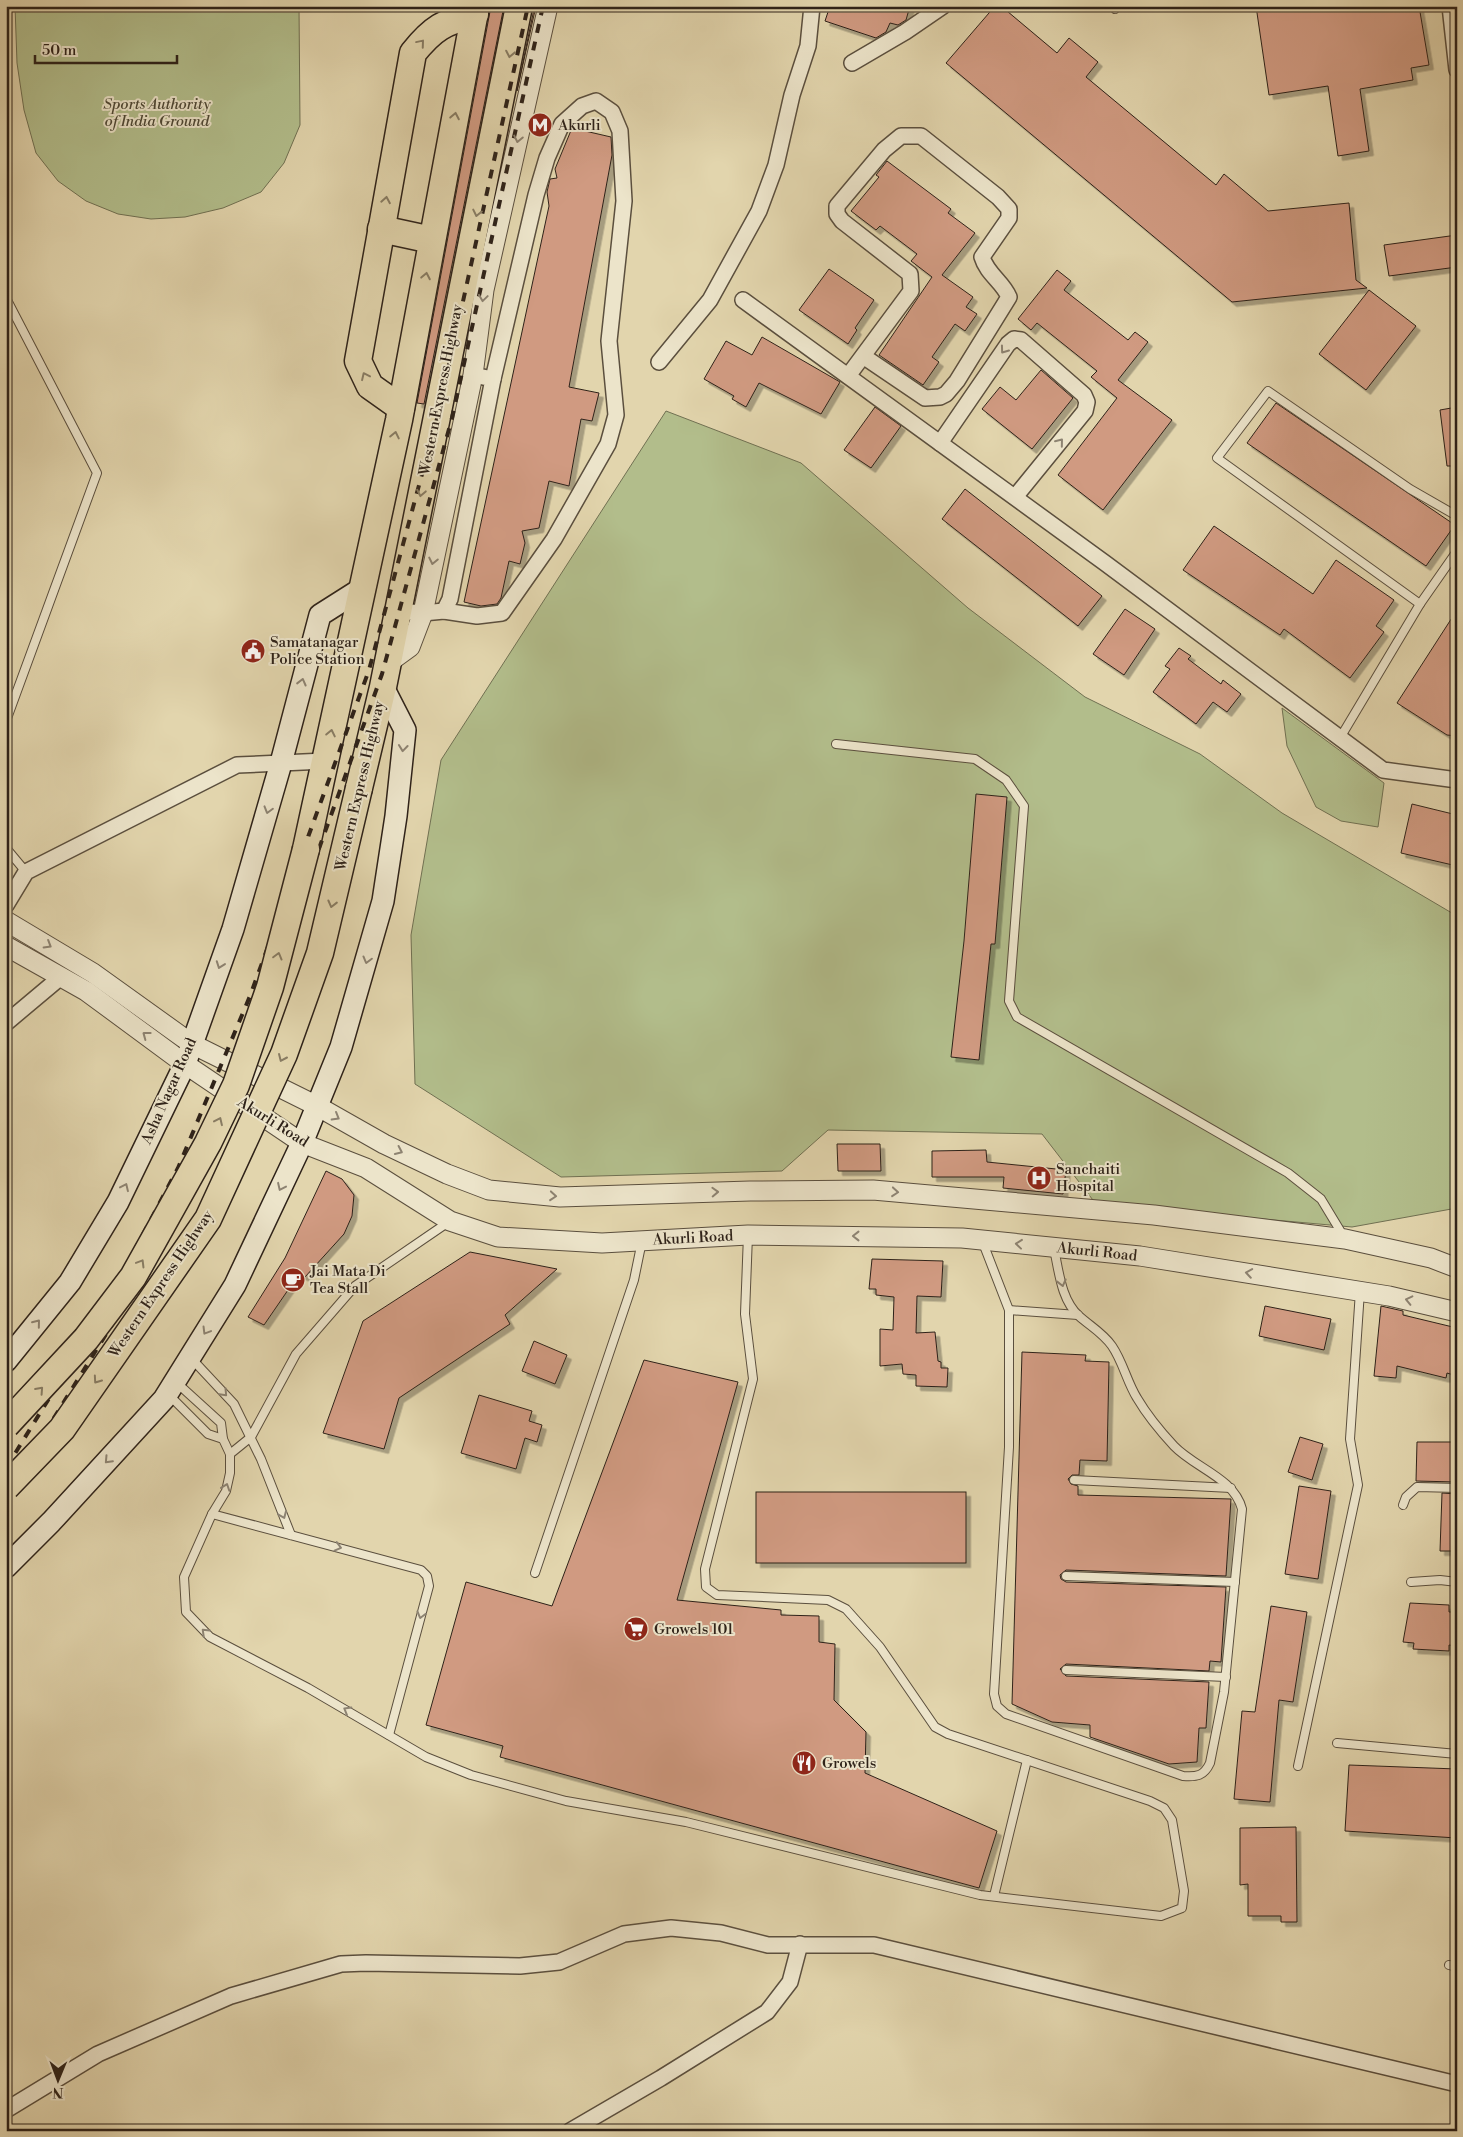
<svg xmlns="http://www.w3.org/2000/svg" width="1463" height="2137" font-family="'Libre Bodoni',serif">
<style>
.green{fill:#b2bd8b;stroke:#707052}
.building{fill:#d09a81;stroke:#2e2219;filter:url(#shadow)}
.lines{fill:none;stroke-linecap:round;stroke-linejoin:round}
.service-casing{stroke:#5b4f3e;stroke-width:10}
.minor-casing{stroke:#5b4f3e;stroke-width:18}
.tertiary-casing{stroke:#5b4f3e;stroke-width:21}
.secondary-casing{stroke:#2e2219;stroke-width:24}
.trunk-casing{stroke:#2e2219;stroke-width:29}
.service{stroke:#ece4ca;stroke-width:8}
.minor{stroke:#ece4ca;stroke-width:15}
.tertiary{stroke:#ece4ca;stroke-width:19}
.secondary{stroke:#ece4ca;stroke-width:21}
.trunk{stroke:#e2d5ad;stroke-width:26}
.rail{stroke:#2e2219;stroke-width:4;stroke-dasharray:9 9;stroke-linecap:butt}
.trunk-bridge-casing{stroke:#2e2219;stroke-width:29;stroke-linecap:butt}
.trunk-bridge{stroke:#e2d5ad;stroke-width:26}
.oneway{stroke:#887c63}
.oneway2{stroke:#8d8372}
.labels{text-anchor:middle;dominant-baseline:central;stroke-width:4;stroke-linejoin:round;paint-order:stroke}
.park-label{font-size:15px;font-style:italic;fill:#4f4936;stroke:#ece4ca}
.poi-label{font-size:15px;fill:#2e2219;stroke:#ece4ca;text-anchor:start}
.street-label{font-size:15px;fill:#2e2219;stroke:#ece4ca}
</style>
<defs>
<filter id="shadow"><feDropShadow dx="4.5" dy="4.5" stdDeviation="0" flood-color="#0004"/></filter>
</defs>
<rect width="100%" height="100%" fill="#e2d5ad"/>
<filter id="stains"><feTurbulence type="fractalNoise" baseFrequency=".004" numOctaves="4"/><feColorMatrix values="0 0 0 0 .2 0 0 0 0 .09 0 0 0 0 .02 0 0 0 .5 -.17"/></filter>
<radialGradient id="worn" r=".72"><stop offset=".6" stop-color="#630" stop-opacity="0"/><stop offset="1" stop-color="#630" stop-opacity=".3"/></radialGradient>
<!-- green -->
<g class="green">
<path d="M15,6h284l1,119 -16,38 -23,29 -38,16 -38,9 -34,2 -33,-5 -32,-13 -28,-20 -22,-28 -12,-43 -7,-47z"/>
<path d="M666,411l135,52 167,145 117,89 115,57 82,59 175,103v292l-105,19 -256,-23 -54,-70 -214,-4 -46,41 -221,6 -146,-93 -4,-149 30,-175z"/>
<path d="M1282,708l102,75 -6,44 -37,-6 -25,-14 -29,-61z"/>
</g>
<!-- building -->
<g class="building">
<path d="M491,6h13l-80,398 -7,-1z"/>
<path d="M534,6h2l-19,85 17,-82z"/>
<path d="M830,6h80l-4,14 -8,5 -8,-2 -4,9 -10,6 -51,-17z"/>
<path d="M995,6h6l56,47 12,-15 29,24 -12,15 130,108 8,-11 44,37 81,-8 7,77 11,8 -135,14 -286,-239z"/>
<path d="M1256,6h163l10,59 -18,3 2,12 -53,9 9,62 -31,5 -10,-70 -59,9z"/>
<path d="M572,128l39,9 1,18 -43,232 30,6 -7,28 -11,-2 -12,67 -20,-5 -10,47 -17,3 3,12 -5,21 -11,-3 -8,37 -4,6 -16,2 -17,-4 85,-396 -2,-14 3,-13 7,-1 -2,-9z"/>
<path d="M887,161l64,48 -3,4 27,20 -33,42 31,22 -7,10 11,7 -12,17 -10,-7 -23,33 7,5 -16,23 -44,-30 53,-78 -21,-16 6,-7 -37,-28 -4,4 -25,-19 28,-34 -3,-2z"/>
<path d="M1457,235v32l-68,9 -5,-31z"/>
<path d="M829,269l45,31 -19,28 2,2 -9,14 -49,-34z"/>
<path d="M1057,270l14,11 -7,9 64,50 7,-8 13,10 -30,38 54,40 -69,90 -45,-35 59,-77 -26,-21 6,-6 -60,-48 -6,7 -13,-11z"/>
<path d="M1369,290l47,36 -50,64 -47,-36z"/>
<path d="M762,337l78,45 -19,32 -62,-31 -13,24 -14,-8 2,-3 -30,-17 22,-38 26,14z"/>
<path d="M1041,370l32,28 -41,51 -50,-40 18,-22 16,13z"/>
<path d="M1276,403l176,120v6l-26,37 -179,-123z"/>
<path d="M875,407l26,19 -30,42 -27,-18z"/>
<path d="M1457,407v59h-10l-7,-56z"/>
<path d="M965,489l137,107 -24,30 -136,-107z"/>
<path d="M1214,526l99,68 23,-34 58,40 -18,26 8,6 -34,46 -66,-49 -4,6 -97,-65z"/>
<path d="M1125,609l30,20 -31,46 -31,-21z"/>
<path d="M1457,610v126l-10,-1 -50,-32z"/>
<path d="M1179,648l12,8 -3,3 33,25 2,-4 18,14 -14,18 -14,-10 -17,22 -43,-32 17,-23 -5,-3z"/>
<path d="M976,794l31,3 -12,147h-4l-12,116 -28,-3 13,-116z"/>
<path d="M1412,804l45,11v51l-56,-13z"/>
<path d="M837,1144h43l1,27h-43z"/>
<path d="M986,1150l1,12 79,8 -3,24 -60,-6 1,-11h-72v-26z"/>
<path d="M326,1171l16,8 12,16 -2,21 -8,18 -39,43 -6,-3 -35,51 -16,-8 37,-59z"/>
<path d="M470,1252l87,17 -52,46 5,9 -111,74 -15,51 -61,-16 40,-112z"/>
<path d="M872,1259l71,2 -2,36 -24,-1 -1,37 19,-1 3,29 3,1v6h7l-1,19 -31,-1v-11l-13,-1 -1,-10 -22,2v-37l13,1 1,-33 -18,-2v-6h-7z"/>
<path d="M1265,1306l66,13 -7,31 -65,-14z"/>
<path d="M1381,1306l22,5v4l54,13v48l-10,-3 -1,5 -49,-12 -1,12 -22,-2z"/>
<path d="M534,1341l33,14 -12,29 -33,-13z"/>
<path d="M1022,1352l64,3 -1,6 24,1 -2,99 -27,-1 -1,15h-7l-4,4 3,5 7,2v9l153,4 -5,77 -160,-6 -6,5 1,4 5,3 160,5 -5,75 -11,-1 -1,10 -143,-7 -6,5 6,7 143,6 -3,46h-7l-2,34 -28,2 -79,-27v-12l-38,-3 -40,-18z"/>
<path d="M644,1360l94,22 -61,218 104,10v5l38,1v26l16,2 -1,56 32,32 -1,41 132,58 -18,57 -479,-131 3,-11 -77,-21 40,-143 86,24z"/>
<path d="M479,1395l53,16 -3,10 13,4 -5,17 -12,-4 -9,31 -55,-16z"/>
<path d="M1300,1437l23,7 -11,36 -24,-8z"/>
<path d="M1417,1442h40v40l-41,-1z"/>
<path d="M1299,1486l32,5 -13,88 -33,-5z"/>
<rect x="756" y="1492" width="210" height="71"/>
<path d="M1442,1493l15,1v57h-17z"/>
<path d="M1410,1603l39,2v7h8v34l-8,-1v6l-36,-2 1,-6 -11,-1z"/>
<path d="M1271,1606l36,6 -14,90 -14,-2 -9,102 -36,-3 8,-88 13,1z"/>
<path d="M1349,1765l108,4v69l-112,-7z"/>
<path d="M1296,1827l1,95h-16v-6h-33v-32l-8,1v-57z"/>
</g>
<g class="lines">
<defs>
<g id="service">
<path d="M1115,9l2,-3"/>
<path d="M6,298l91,175 -91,248"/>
<path d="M1420,604l-203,-146 51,-67 142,98 47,27"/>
<path d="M1340,738l80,-134 37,-53"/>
<path d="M836,744l139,15 31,21 18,26 -15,195 8,16 271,156 33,26 23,38"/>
<path d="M6,848l20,24"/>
<path d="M983,1243l26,67v137l-15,247 3,12 9,8 177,62c14,1 21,0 27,-13l14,-71 18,-183c-8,-31 -47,-41 -68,-63 -13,-14 -27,-31 -37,-48 -10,-16 -14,-36 -25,-52 -9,-13 -22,-20 -33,-30 -18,-16 -20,-45 -25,-67"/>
<path d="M1009,1310l69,5"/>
<path d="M191,1358l43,46 27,55 30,76"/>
<path d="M177,1383l44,40 2,16"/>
<path d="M169,1395l39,39 15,5 7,15v19l-4,18 -14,23 -28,63 2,35 24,25 98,51 118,69 45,18 95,26 120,21 294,73 181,21 21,-8 2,-17 -12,-71 -8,-12 -14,-7 -202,-67 -13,-7 -55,-80 -34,-38 -18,-9 -111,-5 -11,-8 -1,-18 48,-190 -8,-65 3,-79"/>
<path d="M230,1454l21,-17 45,-83 59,-68 95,-65"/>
<path d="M1074,1480l157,8"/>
<path d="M1403,1505l3,-8 11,-10 40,1"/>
<path d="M212,1514l209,56 6,6 2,10 -40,149"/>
<path d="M535,1573l99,-293 8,-39"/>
<path d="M1066,1576l169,6"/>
<path d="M1411,1582l29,-2 17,2"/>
<path d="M1066,1670l160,7"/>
<path d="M1337,1743l120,11"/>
<path d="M1298,1766l60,-281 -8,-46 10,-148"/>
<path d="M994,1896l33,-136"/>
<path d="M1449,1965l8,2"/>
</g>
<g id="minor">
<path d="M1450,6l7,64"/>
<path d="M852,63l53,-31 38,-26"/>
<path d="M743,300l362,263 278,207 74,10"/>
<path d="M659,362l51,-62 49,-89 17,-46 16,-70 16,-49 4,-40"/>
<path d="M848,376l63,-85 -1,-17 -68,-53 -5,-7v-8l47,-56 17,-14h20l77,61 11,12v9l-27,39c5,17 21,25 27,40l-52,84 -11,13 -6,3 -15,1 -62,-42"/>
<path d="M940,443l68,-99 6,-5 7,1 63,55 3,7 -2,9 -70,86"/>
<path d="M398,611l25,2 21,-2 6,-12 43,-220 -10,-2"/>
<path d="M444,611l33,5 25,-3 52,-74 54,-95 8,-29 -7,-74 15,-140 -4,-70 -8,-19 -16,-11 -14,5 -20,18 -15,34 -11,37 -43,184"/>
<path d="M6,905l20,-33 211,-107 88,-4"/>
<path d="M6,1023l56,-47"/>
<path d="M6,2110l92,-56 133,-58 110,-32 25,-1 154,3 39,-4 65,-28 47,-6 50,5 47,12h106l583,139"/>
<path d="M570,2131l91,-53 106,-66 23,-30 10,-38"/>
</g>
<g id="tertiary">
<path d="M388,663l22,-16 13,-34 50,-238 11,-85 64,-284"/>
<path d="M6,921l87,52 99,71 125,62 67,38 63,30 42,16 71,7 190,-6 123,-1 281,25 191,24 86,19 26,10"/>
<path d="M6,946l80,45 99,73 117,79 64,25 84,53 48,16 104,6 146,-8 214,3 178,18 249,40 68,16"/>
</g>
<g id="secondary">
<path d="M6,1361l64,-79 48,-80 67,-138 48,-135 48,-166 39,-148 41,-26"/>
<path d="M6,1567l45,-45 113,-123 71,-114 67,-142 39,-96 42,-146 13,-85 9,-86 -22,-43"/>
</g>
<g id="trunk">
<path d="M381,229l51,11"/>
<path d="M401,408l-31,-22 -12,-25 55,-308c20,-25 31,-31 62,-39"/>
<path d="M359,788l24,-101 136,-681"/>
<path d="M306,849l93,-429 77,-414"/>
</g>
</defs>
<!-- service casing -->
<use href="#service" class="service-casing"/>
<!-- minor casing -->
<use href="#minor" class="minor-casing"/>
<!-- tertiary casing -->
<use href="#tertiary" class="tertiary-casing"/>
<!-- secondary casing -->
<use href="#secondary" class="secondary-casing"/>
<!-- trunk casing -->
<use href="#trunk" class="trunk-casing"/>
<!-- service -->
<use href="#service" class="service"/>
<!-- minor -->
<use href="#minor" class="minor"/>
<!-- tertiary -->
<use href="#tertiary" class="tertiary"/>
<!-- secondary -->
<use href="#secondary" class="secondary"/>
<!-- trunk -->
<use href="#trunk" class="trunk"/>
<!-- rail -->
<g class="rail">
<path d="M6,1468l94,-152 78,-148 72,-172 119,-326 69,-255 90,-409"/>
<path d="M6,1495l107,-172 78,-149 73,-173 118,-327 70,-256 91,-412"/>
</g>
<defs>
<g id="trunk-bridge">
<path d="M6,1425l80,-86 47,-62 75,-134 28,-58 34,-98 36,-138"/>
<path d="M6,1487l56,-58 146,-210 76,-165 36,-101 39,-165"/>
</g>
</defs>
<!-- trunk-bridge casing -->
<use href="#trunk-bridge" class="trunk-bridge-casing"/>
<!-- trunk-bridge -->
<use href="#trunk-bridge" class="trunk-bridge"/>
</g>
<!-- one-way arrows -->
<defs><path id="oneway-chevron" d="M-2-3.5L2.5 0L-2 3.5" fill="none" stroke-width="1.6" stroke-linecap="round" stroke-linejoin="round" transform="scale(1.25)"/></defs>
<g class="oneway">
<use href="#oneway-chevron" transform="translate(421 43) rotate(-50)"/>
<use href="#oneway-chevron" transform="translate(510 54) rotate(101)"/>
<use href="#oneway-chevron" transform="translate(455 116) rotate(-79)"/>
<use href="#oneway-chevron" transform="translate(386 200) rotate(-80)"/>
<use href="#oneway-chevron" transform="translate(477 213) rotate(102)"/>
<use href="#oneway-chevron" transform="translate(426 276) rotate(-79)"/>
<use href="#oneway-chevron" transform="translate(365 376) rotate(-115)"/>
<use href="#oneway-chevron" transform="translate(395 435) rotate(-78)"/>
<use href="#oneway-chevron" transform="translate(421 493) rotate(101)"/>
<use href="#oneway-chevron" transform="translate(331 733) rotate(-78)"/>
<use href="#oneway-chevron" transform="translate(332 904) rotate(104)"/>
<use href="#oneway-chevron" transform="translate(278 956) rotate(-75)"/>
<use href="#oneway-chevron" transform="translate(282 1058) rotate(114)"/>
<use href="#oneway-chevron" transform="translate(219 1121) rotate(-65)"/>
<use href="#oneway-chevron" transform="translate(141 1263) rotate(-59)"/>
<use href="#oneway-chevron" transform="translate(97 1380) rotate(125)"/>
<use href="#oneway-chevron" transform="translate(40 1390) rotate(-48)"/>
</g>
<g class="oneway2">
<use href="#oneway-chevron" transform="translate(518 139) rotate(102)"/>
<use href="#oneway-chevron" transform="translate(483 298) rotate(98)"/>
<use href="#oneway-chevron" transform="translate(1004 350) rotate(126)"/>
<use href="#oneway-chevron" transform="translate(1060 442) rotate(-51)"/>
<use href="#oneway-chevron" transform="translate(433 561) rotate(102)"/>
<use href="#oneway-chevron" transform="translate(302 682) rotate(-76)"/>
<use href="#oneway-chevron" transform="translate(403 748) rotate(96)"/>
<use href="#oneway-chevron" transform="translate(268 810) rotate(106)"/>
<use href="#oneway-chevron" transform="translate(48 945) rotate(31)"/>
<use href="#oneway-chevron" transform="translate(367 960) rotate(105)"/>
<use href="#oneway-chevron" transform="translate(220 965) rotate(110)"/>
<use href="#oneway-chevron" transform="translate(146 1035) rotate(-143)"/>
<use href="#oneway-chevron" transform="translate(336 1117) rotate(30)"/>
<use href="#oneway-chevron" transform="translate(399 1151) rotate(25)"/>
<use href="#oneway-chevron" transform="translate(125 1187) rotate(-65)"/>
<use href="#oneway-chevron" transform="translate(281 1187) rotate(115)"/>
<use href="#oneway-chevron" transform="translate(715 1192) rotate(-2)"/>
<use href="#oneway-chevron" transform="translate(895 1192) rotate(5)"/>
<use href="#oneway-chevron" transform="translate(553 1196) rotate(5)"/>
<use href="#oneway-chevron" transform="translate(856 1236) rotate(-180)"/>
<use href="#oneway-chevron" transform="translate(1019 1244) rotate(-174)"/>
<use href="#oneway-chevron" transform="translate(1249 1273) rotate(-171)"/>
<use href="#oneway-chevron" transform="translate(1062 1283) rotate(76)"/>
<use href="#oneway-chevron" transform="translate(1409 1300) rotate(-167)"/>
<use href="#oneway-chevron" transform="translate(37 1323) rotate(-51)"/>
<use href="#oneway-chevron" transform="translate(206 1331) rotate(121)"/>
<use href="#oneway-chevron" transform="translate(224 1393) rotate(47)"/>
<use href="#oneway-chevron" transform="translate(108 1460) rotate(133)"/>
<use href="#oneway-chevron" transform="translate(226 1487) rotate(-71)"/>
<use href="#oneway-chevron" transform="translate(283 1515) rotate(67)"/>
<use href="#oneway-chevron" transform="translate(338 1547) rotate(15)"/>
<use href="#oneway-chevron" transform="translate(421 1615) rotate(105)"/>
<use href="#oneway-chevron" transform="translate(205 1632) rotate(-136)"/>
<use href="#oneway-chevron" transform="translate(347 1710) rotate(-150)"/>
</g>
<!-- icons -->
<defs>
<symbol id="metro-disc" viewBox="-11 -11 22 22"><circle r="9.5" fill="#8f2418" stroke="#ece4ca"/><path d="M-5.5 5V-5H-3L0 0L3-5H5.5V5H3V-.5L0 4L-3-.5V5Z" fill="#fff"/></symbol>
<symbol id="civic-disc" viewBox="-11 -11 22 22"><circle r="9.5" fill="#8f2418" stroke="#ece4ca"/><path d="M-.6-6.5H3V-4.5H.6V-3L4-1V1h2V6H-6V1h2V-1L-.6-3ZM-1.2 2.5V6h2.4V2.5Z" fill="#fff"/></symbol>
<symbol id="hospital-disc" viewBox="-11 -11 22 22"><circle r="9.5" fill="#8f2418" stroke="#ece4ca"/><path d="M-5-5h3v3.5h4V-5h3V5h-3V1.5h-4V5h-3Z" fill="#fff"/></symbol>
<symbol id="cafe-disc" viewBox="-11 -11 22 22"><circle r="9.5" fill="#8f2418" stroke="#ece4ca"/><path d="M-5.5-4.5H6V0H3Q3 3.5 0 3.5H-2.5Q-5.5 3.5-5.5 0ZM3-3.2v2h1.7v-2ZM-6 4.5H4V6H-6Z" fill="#fff"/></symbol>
<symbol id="supermarket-disc" viewBox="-11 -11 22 22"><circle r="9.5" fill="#8f2418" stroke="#ece4ca"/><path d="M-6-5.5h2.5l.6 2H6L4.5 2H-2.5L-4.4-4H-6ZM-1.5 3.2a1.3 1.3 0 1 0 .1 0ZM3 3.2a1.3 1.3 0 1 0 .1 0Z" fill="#fff"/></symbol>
<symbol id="restaurant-disc" viewBox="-11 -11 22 22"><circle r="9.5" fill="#8f2418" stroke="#ece4ca"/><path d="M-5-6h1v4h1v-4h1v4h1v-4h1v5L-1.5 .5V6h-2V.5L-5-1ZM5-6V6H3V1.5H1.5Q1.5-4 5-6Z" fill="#fff"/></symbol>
</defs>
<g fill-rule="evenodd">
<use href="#metro-disc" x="526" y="111" width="28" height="28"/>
<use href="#civic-disc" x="239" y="637" width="28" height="28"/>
<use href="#hospital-disc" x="1025" y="1164" width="28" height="28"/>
<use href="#cafe-disc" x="279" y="1266" width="28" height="28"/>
<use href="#supermarket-disc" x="622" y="1615" width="28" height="28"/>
<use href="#restaurant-disc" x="790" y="1749" width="28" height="28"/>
</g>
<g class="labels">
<!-- park labels -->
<g class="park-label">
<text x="157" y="104">Sports Authority<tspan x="157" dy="17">of India Ground</tspan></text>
</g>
<!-- poi labels -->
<g class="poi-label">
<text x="558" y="125">Akurli</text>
<text x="270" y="642">Samatanagar<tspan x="270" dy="17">Police Station</tspan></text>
<text x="1056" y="1169">Sanchaiti<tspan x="1056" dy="17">Hospital</tspan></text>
<text x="310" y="1271">Jai Mata Di<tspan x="310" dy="17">Tea Stall</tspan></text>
<text x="654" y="1629">Growels 101</text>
<text x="822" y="1763">Growels</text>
</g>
<!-- street labels -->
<g class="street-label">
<text transform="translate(441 390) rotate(-79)">Western Express Highway</text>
<text transform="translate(360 786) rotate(-77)">Western Express Highway</text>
<text transform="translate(169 1091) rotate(-66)">Asha Nagar Road</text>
<text transform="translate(273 1122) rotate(32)">Akurli Road</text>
<text transform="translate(693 1238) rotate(-3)">Akurli Road</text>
<text transform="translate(1097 1252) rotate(6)">Akurli Road</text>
<text transform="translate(161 1284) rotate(-56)">Western Express Highway</text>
</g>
</g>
<!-- margin -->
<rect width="1463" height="2137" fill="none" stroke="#e2d5ad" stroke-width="25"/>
<rect x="8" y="8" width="1448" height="2122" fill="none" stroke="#2e2219" stroke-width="2.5"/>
<rect x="12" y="12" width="1438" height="2112" fill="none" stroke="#2e2219"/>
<!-- north arrow -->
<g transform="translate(58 2080) rotate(181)" stroke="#ece4ca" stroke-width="4" paint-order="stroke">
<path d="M0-4L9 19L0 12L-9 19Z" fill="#2e2219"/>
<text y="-8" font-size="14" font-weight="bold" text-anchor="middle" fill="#2e2219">N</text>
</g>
<!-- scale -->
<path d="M35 55v8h142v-8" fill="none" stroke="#2e2219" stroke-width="2.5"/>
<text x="42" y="55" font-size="15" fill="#2e2219" stroke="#ece4ca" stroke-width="4" paint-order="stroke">50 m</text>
<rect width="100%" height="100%" filter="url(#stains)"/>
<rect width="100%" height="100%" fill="url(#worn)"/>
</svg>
